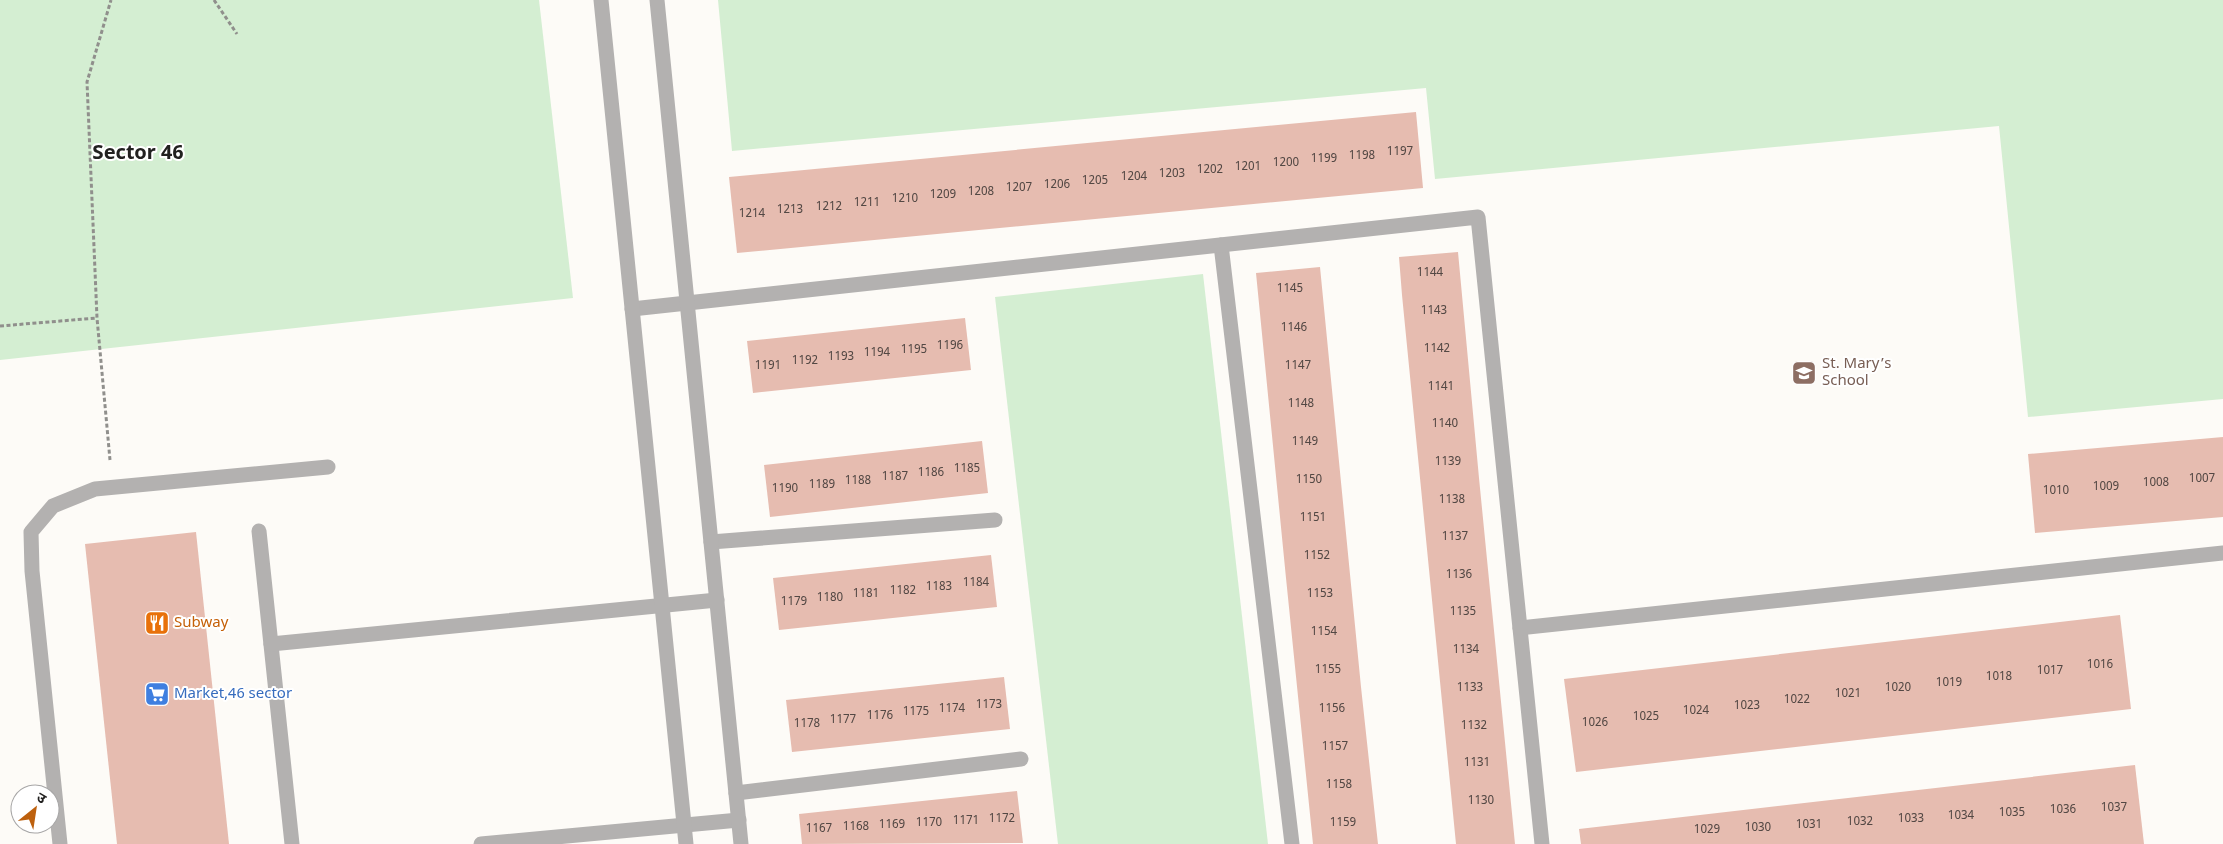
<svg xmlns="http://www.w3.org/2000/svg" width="2223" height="844" font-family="Georgia,'Noto Sans Devanagari',serif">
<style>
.green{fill:#d4eed2}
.building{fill:#e6bcb0}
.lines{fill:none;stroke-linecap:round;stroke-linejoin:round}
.path{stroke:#908f8c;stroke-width:3;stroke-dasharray:4 2.5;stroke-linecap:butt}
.service{stroke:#b3b1b0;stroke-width:15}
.minor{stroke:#b3b1b0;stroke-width:15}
.tertiary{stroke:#b3b1b0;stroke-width:15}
.labels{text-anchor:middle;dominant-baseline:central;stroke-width:4;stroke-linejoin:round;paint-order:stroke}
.number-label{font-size:12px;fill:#534844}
.education-label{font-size:15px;fill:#785e54;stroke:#fff;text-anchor:start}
.food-label{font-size:15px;fill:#c56008;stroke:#fff;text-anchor:start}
.shop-label{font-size:15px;fill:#366cbe;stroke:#fff;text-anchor:start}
.district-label{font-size:20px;font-weight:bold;fill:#222120;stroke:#fff}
</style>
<rect width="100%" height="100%" fill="#fdfbf7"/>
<!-- green -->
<g class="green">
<path d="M0,0h539l34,298 -573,62z"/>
<path d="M718,0h1505v399l-195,18 -29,-291 -564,53 -9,-91 -694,63z"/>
<path d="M1203,274l65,570h-210l-63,-547z"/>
</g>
<!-- building -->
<g class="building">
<path d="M1416,112l7,76 -686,65 -8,-76z"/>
<path d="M1458,252l21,226 36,366h-59l-54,-549 -3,-38z"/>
<path d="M1320,267l41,420 17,157h-65l-27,-266 -30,-305z"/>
<path d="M965,318l6,52 -218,23 -6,-52z"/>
<path d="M2223,437v80l-188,16 -7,-79z"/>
<path d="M982,441l6,52 -218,24 -6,-52z"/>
<path d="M196,532l33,312h-112l-32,-300z"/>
<path d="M991,555l6,52 -218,23 -6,-52z"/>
<path d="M2120,615l11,94 -555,63 -12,-93z"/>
<path d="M1004,677l6,52 -218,23 -6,-52z"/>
<path d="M2135,765l9,79h-563l-2,-15z"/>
<path d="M1017,791l6,52 -221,1 -3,-30z"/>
</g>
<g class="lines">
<!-- path -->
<g class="path">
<path d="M214,0l23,34"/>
<path d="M0,326l97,-8"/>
<path d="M110,460l-13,-142 -10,-236 24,-82"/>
</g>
<!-- service -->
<g class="service">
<path d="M259,531l33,313"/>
<path d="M271,644l446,-44"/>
<path d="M481,844l258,-24"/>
</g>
<!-- minor -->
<g class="minor">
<path d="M1221,245l71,599"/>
<path d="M632,309l846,-92 64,627"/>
<path d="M711,542l284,-22"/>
<path d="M1520,628l703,-75"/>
<path d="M736,793l285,-34"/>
<path d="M60,844l-28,-273 -1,-39 22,-26 42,-17 233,-22"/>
</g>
<!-- tertiary -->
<g class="tertiary">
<path d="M601,0l85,844"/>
<path d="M657,0l84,844"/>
</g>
</g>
<!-- icons -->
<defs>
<symbol id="school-square" viewBox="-11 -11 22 22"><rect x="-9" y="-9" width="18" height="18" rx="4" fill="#8d6e63" stroke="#fff"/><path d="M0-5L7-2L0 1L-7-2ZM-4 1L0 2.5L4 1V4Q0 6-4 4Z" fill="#fff"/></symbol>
<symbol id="restaurant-square" viewBox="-11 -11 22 22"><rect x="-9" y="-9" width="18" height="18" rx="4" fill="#e8710a" stroke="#fff"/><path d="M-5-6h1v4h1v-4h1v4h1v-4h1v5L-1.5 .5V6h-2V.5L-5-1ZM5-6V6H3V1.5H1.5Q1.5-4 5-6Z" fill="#fff"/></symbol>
<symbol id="supermarket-square" viewBox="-11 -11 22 22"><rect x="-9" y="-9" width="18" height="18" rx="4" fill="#3f7fe0" stroke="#fff"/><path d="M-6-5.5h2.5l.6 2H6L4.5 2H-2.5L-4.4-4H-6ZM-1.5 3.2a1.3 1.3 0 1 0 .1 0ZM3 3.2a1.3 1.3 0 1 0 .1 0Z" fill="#fff"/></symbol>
</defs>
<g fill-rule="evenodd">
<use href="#school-square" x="1790" y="359" width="28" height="28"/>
<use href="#restaurant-square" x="143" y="609" width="28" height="28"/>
<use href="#supermarket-square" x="143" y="680" width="28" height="28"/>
</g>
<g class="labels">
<!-- number labels -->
<g class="number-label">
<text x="1400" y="152">1197</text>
<text x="1362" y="156">1198</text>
<text x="1324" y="159">1199</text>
<text x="1286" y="163">1200</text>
<text x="1248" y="167">1201</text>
<text x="1210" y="170">1202</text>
<text x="1172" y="174">1203</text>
<text x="1134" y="177">1204</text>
<text x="1095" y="181">1205</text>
<text x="1057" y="185">1206</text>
<text x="1019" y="188">1207</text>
<text x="981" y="192">1208</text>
<text x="943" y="195">1209</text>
<text x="905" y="199">1210</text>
<text x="867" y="203">1211</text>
<text x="829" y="207">1212</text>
<text x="790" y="210">1213</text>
<text x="752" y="214">1214</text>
<text x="1430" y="273">1144</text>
<text x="1290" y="289">1145</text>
<text x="1434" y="311">1143</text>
<text x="1294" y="328">1146</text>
<text x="950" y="346">1196</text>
<text x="1437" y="349">1142</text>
<text x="914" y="350">1195</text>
<text x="877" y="353">1194</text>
<text x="841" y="357">1193</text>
<text x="805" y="361">1192</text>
<text x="768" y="366">1191</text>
<text x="1298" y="366">1147</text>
<text x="1441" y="387">1141</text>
<text x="1301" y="404">1148</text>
<text x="1445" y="424">1140</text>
<text x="1305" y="442">1149</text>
<text x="1448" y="462">1139</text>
<text x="967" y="469">1185</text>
<text x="931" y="473">1186</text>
<text x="895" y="477">1187</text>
<text x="2202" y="479">1007</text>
<text x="1309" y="480">1150</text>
<text x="858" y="481">1188</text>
<text x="2156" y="483">1008</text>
<text x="822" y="485">1189</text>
<text x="2106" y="487">1009</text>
<text x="785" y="489">1190</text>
<text x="2056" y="491">1010</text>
<text x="1452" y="500">1138</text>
<text x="1313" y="518">1151</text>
<text x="1455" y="537">1137</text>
<text x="1317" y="556">1152</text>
<text x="1459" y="575">1136</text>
<text x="976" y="583">1184</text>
<text x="939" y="587">1183</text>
<text x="903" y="591">1182</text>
<text x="866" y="594">1181</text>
<text x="1320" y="594">1153</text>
<text x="830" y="598">1180</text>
<text x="794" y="602">1179</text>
<text x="1463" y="612">1135</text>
<text x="1324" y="632">1154</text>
<text x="1466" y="650">1134</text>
<text x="2100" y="665">1016</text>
<text x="1328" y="670">1155</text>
<text x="2050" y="671">1017</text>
<text x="1999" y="677">1018</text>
<text x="1949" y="683">1019</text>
<text x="1470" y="688">1133</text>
<text x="1898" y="688">1020</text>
<text x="1848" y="694">1021</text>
<text x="1797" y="700">1022</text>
<text x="989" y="705">1173</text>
<text x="1747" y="706">1023</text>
<text x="952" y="709">1174</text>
<text x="1332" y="709">1156</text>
<text x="1696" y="711">1024</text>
<text x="916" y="712">1175</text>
<text x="880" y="716">1176</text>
<text x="1646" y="717">1025</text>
<text x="843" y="720">1177</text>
<text x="1595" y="723">1026</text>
<text x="807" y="724">1178</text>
<text x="1474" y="726">1132</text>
<text x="1335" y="747">1157</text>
<text x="1477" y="763">1131</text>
<text x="1339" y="785">1158</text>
<text x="1481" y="801">1130</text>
<text x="2114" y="808">1037</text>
<text x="2063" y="810">1036</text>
<text x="2012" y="813">1035</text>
<text x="1961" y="816">1034</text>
<text x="1002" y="819">1172</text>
<text x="1911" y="819">1033</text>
<text x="966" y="821">1171</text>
<text x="1860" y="822">1032</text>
<text x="929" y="823">1170</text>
<text x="1343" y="823">1159</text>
<text x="892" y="825">1169</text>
<text x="1809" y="825">1031</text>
<text x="856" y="827">1168</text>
<text x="1758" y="828">1030</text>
<text x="819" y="829">1167</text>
<text x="1707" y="830">1029</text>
</g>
<!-- education labels -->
<g class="education-label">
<text x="1822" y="364">St. Mary’s<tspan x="1822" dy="17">School</tspan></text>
</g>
<!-- food labels -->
<g class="food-label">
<text x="174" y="623">Subway</text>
</g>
<!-- shop labels -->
<g class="shop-label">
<text x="174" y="694">Market,46 sector</text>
</g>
<!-- district labels -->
<g class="district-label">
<text x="138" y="154">Sector 46</text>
</g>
</g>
<!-- north arrow -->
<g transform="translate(35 809) rotate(30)"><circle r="24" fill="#ffffff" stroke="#a7a6a6"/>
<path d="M0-4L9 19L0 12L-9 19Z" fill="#bd600d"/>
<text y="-8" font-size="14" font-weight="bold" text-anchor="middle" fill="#222120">उ</text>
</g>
</svg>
